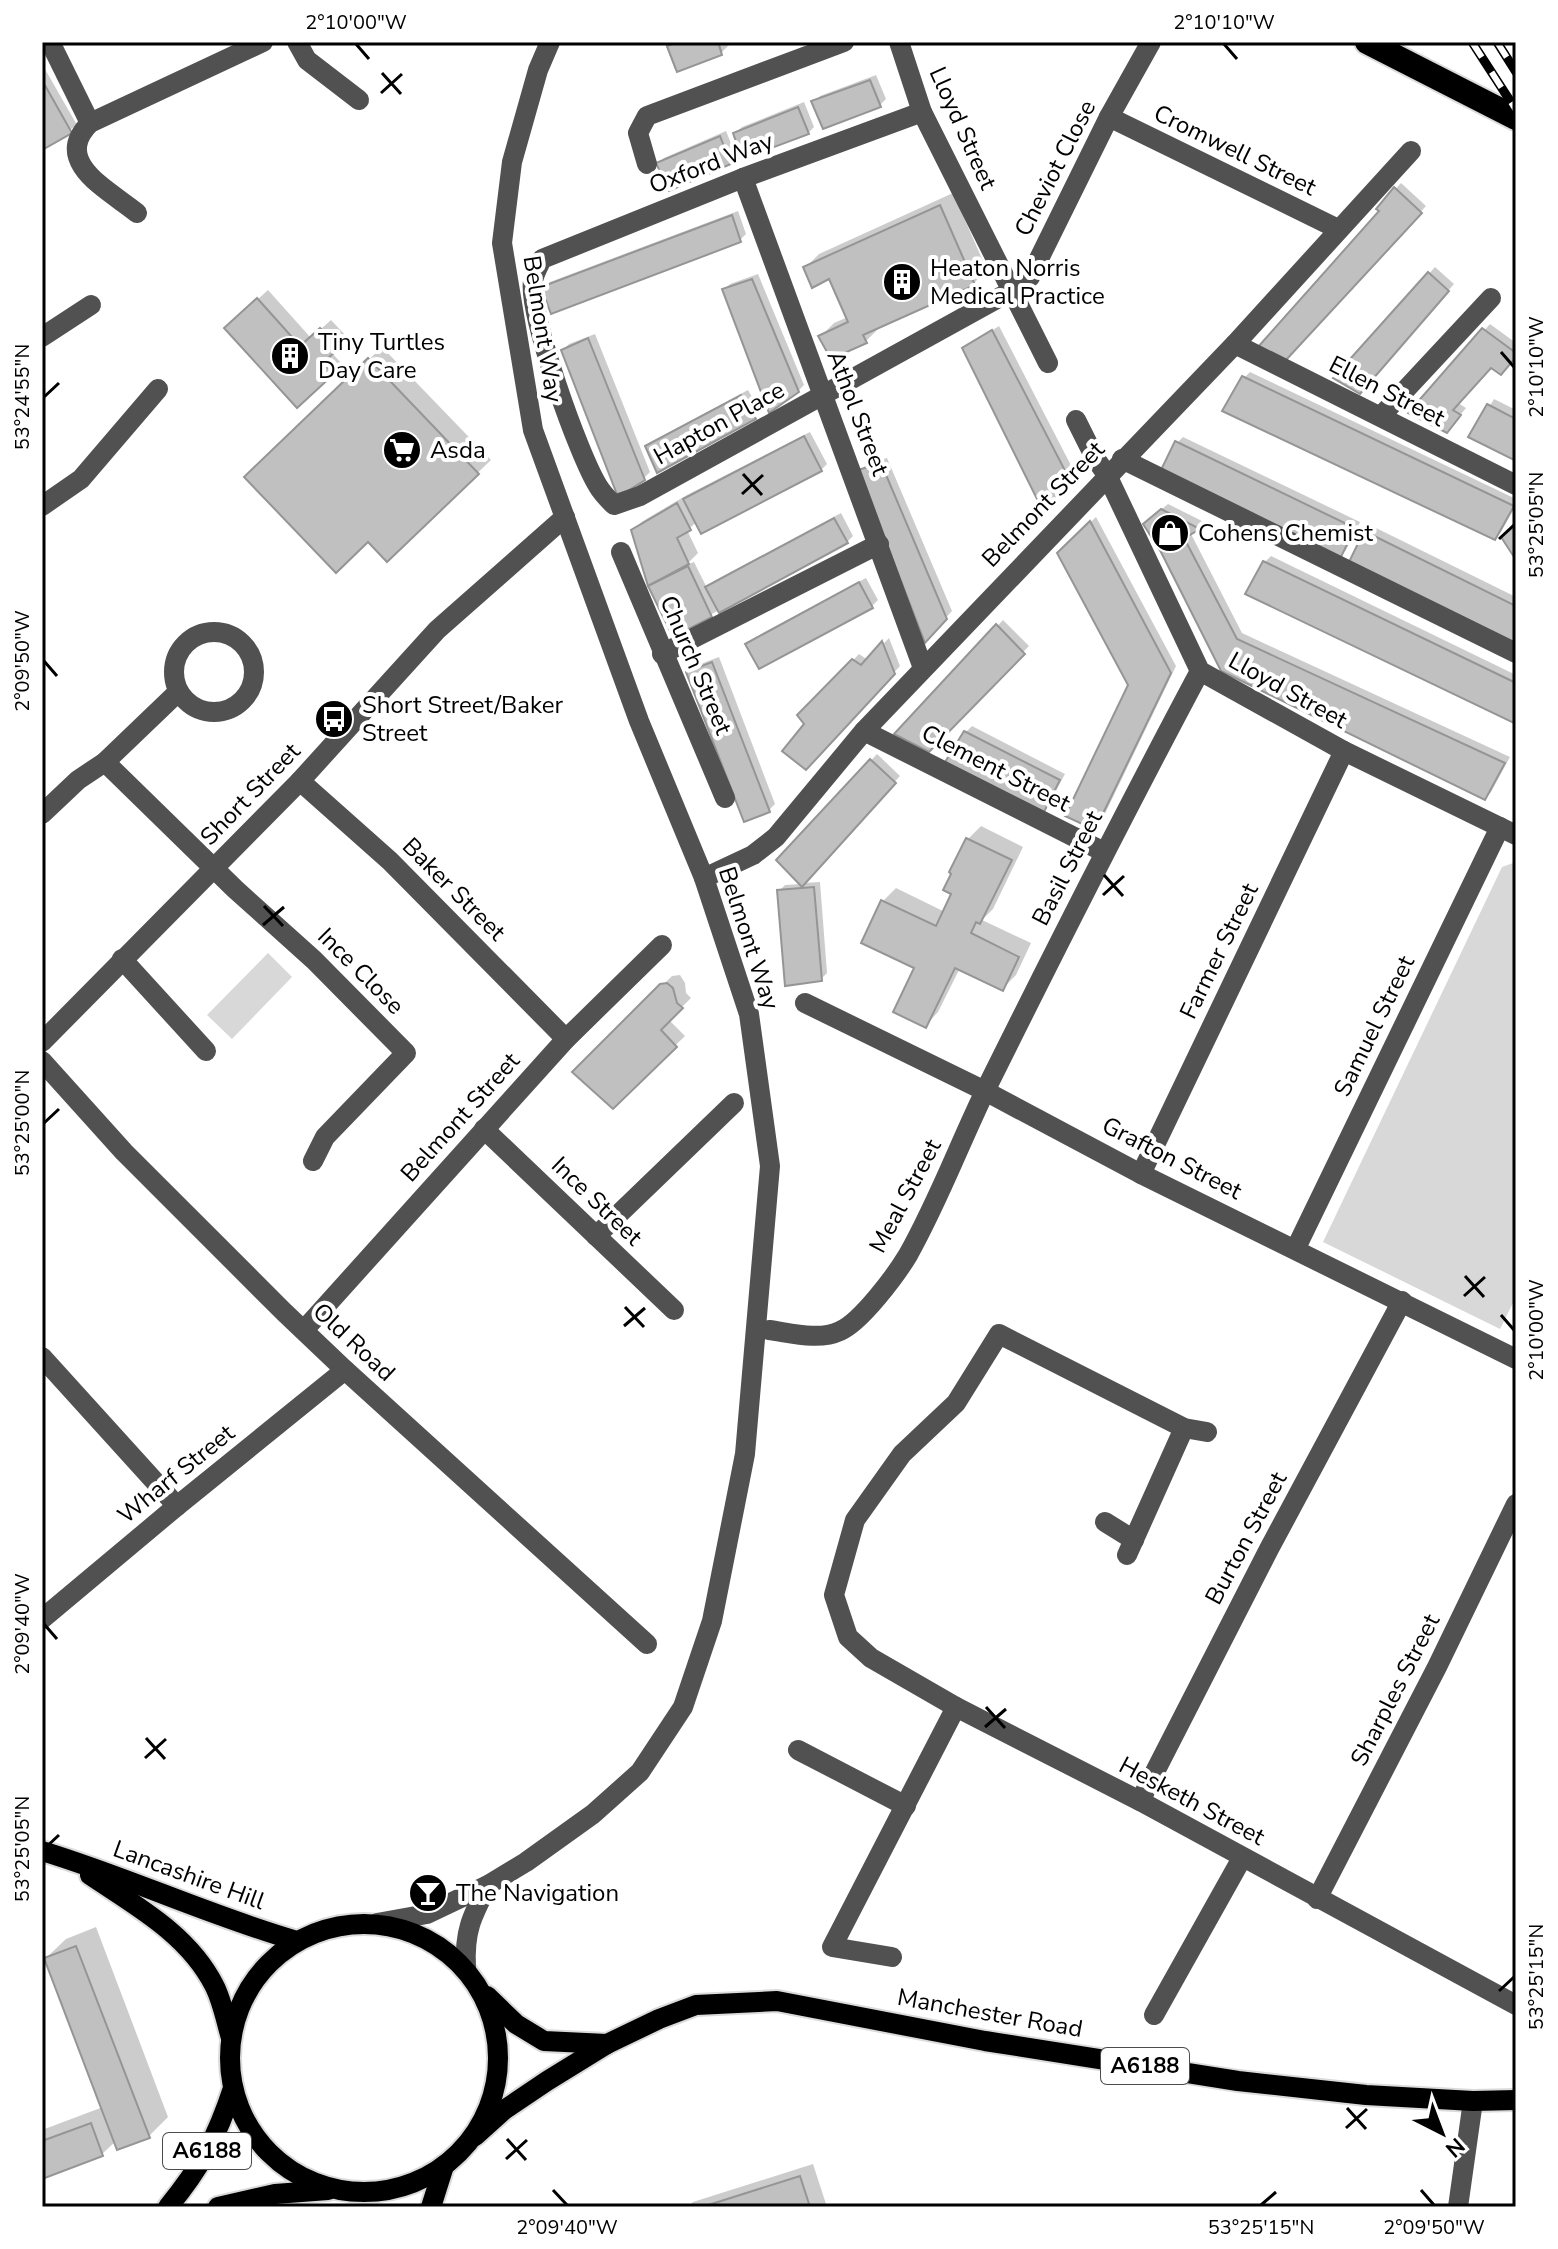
<svg xmlns="http://www.w3.org/2000/svg" width="1558" height="2249" font-family="'Nunito Sans',sans-serif">
<style>
.green{fill:#d8d8d8}
.shadow{fill:#0003}
.building{fill:#c0c0c0;stroke:#959595;stroke-width:2}
.lines{fill:none;stroke-linecap:round;stroke-linejoin:round}
.major-casing{stroke:#dbdbdb;stroke-width:24}
.highway-casing{stroke:#dbdbdb;stroke-width:28}
.minor{stroke:#515151;stroke-width:20}
.major{stroke:#000;stroke-width:20}
.highway{stroke:#000;stroke-width:24}
.rail-casing{stroke:#000;stroke-width:9}
.rail{stroke:#fff;stroke-width:6;stroke-dasharray:18;stroke-linecap:butt}
.ticks{fill:none;stroke:#000;stroke-width:3}
.labels{text-anchor:middle;dominant-baseline:central;stroke-width:8;stroke-linejoin:round;paint-order:stroke}
.shield{fill:#fff;stroke:#4c4c4c;stroke-width:2}
.shield-label{font-size:22px;font-weight:bold;fill:#000}
.street-label{font-size:24px;fill:#000;stroke:#fff}
.poi-label{font-size:24px;fill:#000;stroke:#fff;text-anchor:start}
.neatline{fill:none;stroke:#000;stroke-width:3}
.ticks-label{font-size:20px;text-anchor:middle;fill:#000}
</style>
<rect width="100%" height="100%" fill="#fff"/>
<!-- green -->
<g class="green">
<path d="M1516,862v435l-16,32 -177,-87 179,-375z"/>
<path d="M268,953l24,24 -60,62 -25,-24z"/>
</g>
<!-- shadow -->
<g class="shadow">
<path d="M674,42h56l1,1 -10,10 -51,-7z"/>
<path d="M42,64l35,61 -35,23z"/>
<path d="M876,75l10,24 -6,6 -66,-3 6,-6z"/>
<path d="M804,102l10,25 -6,6h-73l7,-6z"/>
<path d="M726,131l10,25 -6,7 -72,1 6,-6z"/>
<path d="M1401,183l25,23 -141,151 97,-146 -3,-3z"/>
<path d="M953,193l34,77 -13,13 -96,43 1,2 -13,13 -34,15 -11,-20 13,-13 14,-6 -18,-40 -24,-10 13,-13z"/>
<path d="M738,211l8,23 -6,6 -196,48 6,-6z"/>
<path d="M1435,267l19,17 -88,101 -29,-7z"/>
<path d="M758,274l46,111 -6,6 -74,-101 6,-6z"/>
<path d="M268,290l43,48 20,-18 16,17 -15,16 10,11 -10,9 -96,-54z"/>
<path d="M1490,324l26,19v12l-25,11 -33,37 8,5 -14,17 -41,-13z"/>
<path d="M999,326l78,151 -32,34 -81,-162z"/>
<path d="M595,334l55,138 -6,6 -81,-128 6,-6z"/>
<path d="M382,347l109,113 -104,100 -19,-20 -121,-63z"/>
<path d="M1250,372l266,127v6l-15,27 -6,6 -251,-160z"/>
<path d="M748,390l12,21 -6,6 -107,30 6,-6z"/>
<path d="M1494,399l22,11v49l-45,-22z"/>
<path d="M810,432l17,32 -6,6 -124,52 -10,8 11,23 -12,12 8,-3 13,26 7,-7 127,-68 12,23 -6,6 -173,92 -24,-49 -17,-55 10,-9 44,-26z"/>
<path d="M1183,437l177,85 -14,28 -6,6 -163,-113z"/>
<path d="M887,458l65,153 -26,28 -65,-169 6,-6z"/>
<path d="M1168,504l36,18 -14,10 52,101 268,124 -19,35 -6,6 -263,-128 -71,-152z"/>
<path d="M1096,517l80,149 -75,156 -6,6 35,-143 -71,-132z"/>
<path d="M1372,526l144,71v46l-150,-111z"/>
<path d="M1271,556l245,119v47l-251,-160z"/>
<path d="M866,578l12,22 -6,6 -124,38 6,-6z"/>
<path d="M1003,620l26,26 -100,103 -32,-16z"/>
<path d="M889,638l11,28 -94,102 1,-44 -7,-9 59,-61 9,6z"/>
<path d="M719,657l56,147 -6,6 -80,-138 6,-6z"/>
<path d="M972,726l93,48 -16,29 -6,6 -77,-77z"/>
<path d="M877,754l23,22 -97,107 17,-1 7,91 -6,6 -42,-88 6,-6 16,-1 -22,-24z"/>
<path d="M981,826l42,21 -30,62 -11,11 49,23 -15,32 -13,13 -43,-20 -22,44 -12,13 -10,-58 -33,-66 13,-13 49,24 9,-19 14,-54z"/>
<path d="M680,975l5,8 1,10 5,5 -22,22 16,16 -72,70 -38,-34 97,-96z"/>
<path d="M96,1927l72,190 -19,19 -33,5 -14,13 -60,23v-47l61,-23 -57,-149 20,-19z"/>
<path d="M813,2164l14,43h-139l5,-5z"/>
</g>
<!-- building -->
<g class="building">
<path d="M678,42h40l3,10 -45,17 -9,-23z"/>
<path d="M678,42h40l4,13 -45,17 -10,-26z"/>
<path d="M42,80l30,53 -30,17z"/>
<path d="M870,80l11,27 -58,22 -12,-28z"/>
<path d="M798,107l11,27 -67,25 -9,-26z"/>
<path d="M720,136l11,28 -62,27 -13,-28z"/>
<path d="M1394,187l28,26 -136,147 -28,-13 121,-136 -3,-2z"/>
<path d="M940,205l35,80 -112,50 4,8 -36,16 -13,-23 30,-14 -19,-43 -17,9 -9,-21z"/>
<path d="M732,215l9,27 -190,72 -10,-27z"/>
<path d="M1428,272l21,19 -89,103 -27,-16z"/>
<path d="M752,279l47,113 -30,21 -47,-124z"/>
<path d="M257,298l43,48 20,-18 19,20 -16,15 11,11 -37,34 -73,-80z"/>
<path d="M1482,328l34,25v4l-15,18 -10,-7 -38,42 8,5 -14,18 -39,-20z"/>
<path d="M992,330l80,154 -27,31 -83,-167z"/>
<path d="M588,338l57,142 -27,17 -57,-147z"/>
<path d="M368,358l111,116 -92,88 -19,-20 -32,31 -92,-96z"/>
<path d="M1242,376l272,130 -19,34 -273,-129z"/>
<path d="M741,395l15,24 -99,54 -12,-27z"/>
<path d="M1487,404l29,15v42l-48,-24z"/>
<path d="M804,436l18,35 -121,63 -18,-35z"/>
<path d="M1175,441l180,87 -15,31 -180,-87z"/>
<path d="M881,463l66,156 -22,24 -67,-173z"/>
<path d="M677,503l14,27 -14,8 12,26 -41,22 -17,-56z"/>
<path d="M1161,509l39,20 -39,23 -18,-28z"/>
<path d="M834,518l14,25 -129,70 -14,-26z"/>
<path d="M1090,521l81,152 -76,157 -30,-14 63,-131 -71,-132z"/>
<path d="M1516,525v35l-15,-23z"/>
<path d="M1364,531l152,75v39l-167,-83z"/>
<path d="M1184,538l53,101 268,124 -20,37 -264,-129 -60,-119z"/>
<path d="M1263,561l253,122v41l-271,-130z"/>
<path d="M688,566l24,51 -39,20 -25,-51z"/>
<path d="M859,582l14,26 -114,61 -14,-25z"/>
<path d="M996,624l29,30 -96,98 -35,-18z"/>
<path d="M882,641l13,33 -89,96 -24,-19 22,-27 -7,-9 55,-56 9,6z"/>
<path d="M712,662l58,150 -26,10 -58,-150z"/>
<path d="M964,731l96,49 -16,32 -99,-50z"/>
<path d="M870,759l26,24 -94,104 -26,-27z"/>
<path d="M966,838l46,22 -32,64 -4,-2 -5,11 48,24 -16,34 -48,-23 -29,60 -33,-16 21,-44 -53,-25 20,-43 55,26 15,-32 -8,-4 8,-16 -2,-2z"/>
<path d="M814,887l8,94 -37,5 -8,-96z"/>
<path d="M667,983l6,5 4,15 6,5 -22,22 16,17 -64,62 -41,-37 88,-88z"/>
<path d="M76,1946l74,192 -33,12 -73,-192z"/>
<path d="M91,2123l12,33 -61,23v-38z"/>
<path d="M800,2176l10,31h-108z"/>
</g>
<g class="lines">
<defs>
<g id="major">
<path d="M42,1851c86,26 168,65 255,90"/>
<path d="M90,1875c46,31 98,59 124,110 8,15 12,36 17,53"/>
<circle cx="364" cy="2058" r="134"/>
<path d="M487,1996l29,28 28,17 63,3"/>
<path d="M475,2136l29,-26 43,-29 60,-37 52,-25 37,-14 81,-4 208,40 253,40 128,14 107,6 43,-1"/>
<path d="M168,2207c33,-40 49,-70 65,-119"/>
<path d="M218,2207l57,-13 53,-4"/>
<path d="M431,2207l13,-41"/>
</g>
<path id="highway" d="M1367,42l149,76"/>
</defs>
<!-- major casing -->
<use href="#major" class="major-casing"/>
<!-- highway casing -->
<use href="#highway" class="highway-casing"/>
<!-- minor -->
<g class="minor">
<path d="M50,42l40,81"/>
<path d="M297,42l10,18 52,40"/>
<path d="M899,42l23,70 126,251"/>
<path d="M922,112l-179,66 -201,81c-3,6 -8,15 -9,22 -5,32 46,175 65,205 4,7 10,13 16,19l26,-9 373,-206 17,-13 79,-160 42,-75"/>
<path d="M1109,117l229,112"/>
<path d="M647,164l-9,-31 9,-17 197,-74"/>
<path d="M743,178l180,490"/>
<path d="M137,213c-28,-23 -86,-51 -47,-90l173,-81"/>
<path d="M42,337l49,-32"/>
<path d="M1235,344l281,141"/>
<path d="M1381,416l110,-118"/>
<path d="M1076,420l19,38 12,17 93,196 144,80 172,84"/>
<path d="M1122,459l394,194"/>
<path d="M42,506l39,-27 77,-90"/>
<path d="M621,552l104,246"/>
<circle cx="214" cy="672" r="40"/>
<path d="M662,654l217,-110"/>
<path d="M864,731l240,121"/>
<path d="M105,762l130,127 79,71 92,93 -81,84 -12,24"/>
<path d="M300,781l90,80 176,178"/>
<path d="M42,814l36,-34 27,-18 73,-70"/>
<path d="M704,878l49,-23 23,-18 88,-106 371,-387 176,-193"/>
<path d="M122,959l84,92"/>
<path d="M805,1003l180,88 156,83 375,185"/>
<path d="M42,1042l258,-261 137,-151 128,-113"/>
<path d="M42,1061l82,91 160,160 61,58 302,274"/>
<path d="M484,1129l190,181"/>
<path d="M1141,1174l203,-423"/>
<path d="M596,1236l138,-133"/>
<path d="M1296,1248l204,-421"/>
<path d="M304,1330l262,-291 96,-94"/>
<path d="M769,1330c22,3 50,11 71,1 21,-9 56,-56 68,-76 31,-55 52,-113 80,-170 69,-139 139,-277 212,-414"/>
<path d="M42,1357l135,149"/>
<path d="M1207,1432l-23,-4 -185,-94 -43,69 -54,51 -47,66 -21,75 14,42 23,21 85,49 184,94 376,204"/>
<path d="M1105,1522l29,18"/>
<path d="M1127,1555l57,-127"/>
<path d="M42,1619l135,-113 168,-136"/>
<path d="M798,1750l108,56"/>
<path d="M1140,1801l129,-252 133,-248"/>
<path d="M1317,1899l120,-232 79,-163"/>
<path d="M377,1923l50,-9 61,-29 38,-23 67,-48 47,-42 43,-65 29,-86 33,-167 25,-288 -21,-152 -45,-136 -65,-157 -106,-291 -31,-187 10,-81 26,-92 12,-28"/>
<path d="M892,1957l-60,-10 124,-240"/>
<path d="M466,1967c-2,-36 6,-51 22,-82"/>
<path d="M1154,2015l88,-157"/>
<path d="M1458,2207l15,-106"/>
</g>
<!-- major -->
<use href="#major" class="major"/>
<!-- highway -->
<use href="#highway" class="highway"/>
<defs>
<g id="rail">
<path d="M1472,42l44,68"/>
<path d="M1497,42l19,30"/>
</g>
</defs>
<!-- rail casing -->
<use href="#rail" class="rail-casing"/>
<!-- rail -->
<use href="#rail" class="rail"/>
</g>
<!-- ticks -->
<path class="ticks" d="M356,44l13,15M1224,44l13,15M382,73l19,21M381,93l21,-19M1501,352l13,15M44,397l15,-14M743,474l19,21M742,494l21,-19M1499,539l15,-14M44,661l13,15M1104,875l19,21M1103,895l21,-19M264,906l19,20M263,925l21,-18M44,1123l15,-14M1465,1276l19,21M1464,1296l21,-19M625,1307l19,20M1501,1315l13,15M624,1326l21,-18M44,1624l13,15M986,1707l19,21M985,1727l21,-18M146,1738l19,21M145,1758l21,-19M44,1849l15,-14M1499,1991l15,-14M1347,2108l19,21M1346,2128l21,-19M507,2139l19,21M506,2159l21,-19M553,2190l14,15M1421,2190l13,15M1261,2205l15,-13"/>
<!-- icons -->
<defs>
<symbol id="building-disc" viewBox="-11 -11 22 22"><circle r="9.5" fill="#000" stroke="#fff"/><path d="M-4-6H4V6H1V3H-1V6H-4ZM-2.5-4.3h1.7v1.8h-1.7ZM.8-4.3h1.7v1.8H.8ZM-2.5-1h1.7V.8h-1.7ZM.8-1h1.7V.8H.8Z" fill="#fff"/></symbol>
<symbol id="supermarket-disc" viewBox="-11 -11 22 22"><circle r="9.5" fill="#000" stroke="#fff"/><path d="M-6-5.5h2.5l.6 2H6L4.5 2H-2.5L-4.4-4H-6ZM-1.5 3.2a1.3 1.3 0 1 0 .1 0ZM3 3.2a1.3 1.3 0 1 0 .1 0Z" fill="#fff"/></symbol>
<symbol id="shop-disc" viewBox="-11 -11 22 22"><circle r="9.5" fill="#000" stroke="#fff"/><path d="M-5-2.5h2.3a2.7 3.5 0 0 1 5.4 0H5L5.5 6h-11ZM-1.5-2.5h3a1.5 2.3 0 0 0-3 0Z" fill="#fff"/></symbol>
<symbol id="bus-disc" viewBox="-11 -11 22 22"><circle r="9.5" fill="#000" stroke="#fff"/><path d="M-5-6H5V4H4V6H2V4H-2V6H-4V4H-5ZM-3.5-4V0h7V-4ZM-3.5 1.2v1.5H-2V1.2ZM2 1.2v1.5H3.5V1.2Z" fill="#fff"/></symbol>
<symbol id="bar-disc" viewBox="-11 -11 22 22"><circle r="9.5" fill="#000" stroke="#fff"/><path d="M-6-5H6L.8 .8V4.5H3.5V6h-7V4.5H-.8V.8Z" fill="#fff"/></symbol>
</defs>
<g fill-rule="evenodd">
<use href="#building-disc" x="880" y="260" width="44" height="44"/>
<use href="#building-disc" x="268" y="334" width="44" height="44"/>
<use href="#supermarket-disc" x="380" y="428" width="44" height="44"/>
<use href="#shop-disc" x="1148" y="511" width="44" height="44"/>
<use href="#bus-disc" x="312" y="697" width="44" height="44"/>
<use href="#bar-disc" x="406" y="1871" width="44" height="44"/>
</g>
<g class="labels">
<!-- shield labels -->
<g class="shield">
<rect x="1101" y="2048" width="88" height="36" rx="6"/>
<rect x="163" y="2133" width="88" height="36" rx="6"/>
</g>
<g class="shield-label">
<text x="1145" y="2066">A6188</text>
<text x="207" y="2151">A6188</text>
</g>
<!-- street labels -->
<g class="street-label">
<text transform="translate(963 128) rotate(66)">Lloyd Street</text>
<text transform="translate(1235 150) rotate(26)">Cromwell Street</text>
<text transform="translate(711 163) rotate(-21)">Oxford Way</text>
<text transform="translate(1055 168) rotate(-63)">Cheviot Close</text>
<text transform="translate(543 329) rotate(81)">Belmont Way</text>
<text transform="translate(1387 391) rotate(27)">Ellen Street</text>
<text transform="translate(858 413) rotate(69)">Athol Street</text>
<text transform="translate(719 423) rotate(-29)">Hapton Place</text>
<text transform="translate(1043 504) rotate(-46)">Belmont Street</text>
<text transform="translate(696 665) rotate(67)">Church Street</text>
<text transform="translate(1288 690) rotate(29)">Lloyd Street</text>
<text transform="translate(996 768) rotate(27)">Clement Street</text>
<text transform="translate(250 794) rotate(-46)">Short Street</text>
<text transform="translate(1067 868) rotate(-63)">Basil Street</text>
<text transform="translate(454 889) rotate(45)">Baker Street</text>
<text transform="translate(749 938) rotate(72)">Belmont Way</text>
<text transform="translate(1219 951) rotate(-64)">Farmer Street</text>
<text transform="translate(361 971) rotate(45)">Ince Close</text>
<text transform="translate(1374 1026) rotate(-64)">Samuel Street</text>
<text transform="translate(460 1117) rotate(-48)">Belmont Street</text>
<text transform="translate(1172 1158) rotate(27)">Grafton Street</text>
<text transform="translate(905 1196) rotate(-62)">Meal Street</text>
<text transform="translate(597 1201) rotate(44)">Ince Street</text>
<text transform="translate(354 1342) rotate(43)">Old Road</text>
<text transform="translate(176 1474) rotate(-39)">Wharf Street</text>
<text transform="translate(1246 1538) rotate(-62)">Burton Street</text>
<text transform="translate(1395 1690) rotate(-63)">Sharples Street</text>
<text transform="translate(1192 1801) rotate(28)">Hesketh Street</text>
<text transform="translate(189 1875) rotate(20)">Lancashire Hill</text>
<text transform="translate(990 2013) rotate(10)">Manchester Road</text>
</g>
<!-- poi labels -->
<g class="poi-label">
<text x="930" y="268">Heaton Norris<tspan x="930" dy="28">Medical Practice</tspan></text>
<text x="318" y="342">Tiny Turtles<tspan x="318" dy="28">Day Care</tspan></text>
<text x="430" y="450">Asda</text>
<text x="1198" y="533">Cohens Chemist</text>
<text x="362" y="705">Short Street/Baker<tspan x="362" dy="28">Street</tspan></text>
<text x="456" y="1893">The Navigation</text>
</g>
</g>
<!-- border -->
<rect width="1558" height="2249" fill="none" stroke="#ffffff" stroke-width="88"/>
<!-- north arrow -->
<g transform="translate(1442 2133) rotate(138)" stroke="#ffffff" stroke-width="6" paint-order="stroke">
<path d="M0-6L14 30L0 20L-14 30Z" fill="#000000"/>
<text y="-12" font-size="22" font-weight="bold" text-anchor="middle" fill="#000000">N</text>
</g>
<rect x="44" y="44" width="1470" height="2161" class="neatline"/>
<g class="ticks-label">
<text x="356" y="29">2°10'00"W</text>
<text x="1224" y="29">2°10'10"W</text>
<text transform="translate(1536 367) rotate(-90)" y="7">2°10'10"W</text>
<text transform="translate(22 397) rotate(-90)" y="7">53°24'55"N</text>
<text transform="translate(1536 525) rotate(-90)" y="7">53°25'05"N</text>
<text transform="translate(22 661) rotate(-90)" y="7">2°09'50"W</text>
<text transform="translate(22 1123) rotate(-90)" y="7">53°25'00"N</text>
<text transform="translate(1536 1330) rotate(-90)" y="7">2°10'00"W</text>
<text transform="translate(22 1624) rotate(-90)" y="7">2°09'40"W</text>
<text transform="translate(22 1849) rotate(-90)" y="7">53°25'05"N</text>
<text transform="translate(1536 1977) rotate(-90)" y="7">53°25'15"N</text>
<text x="567" y="2234">2°09'40"W</text>
<text x="1261" y="2234">53°25'15"N</text>
<text x="1434" y="2234">2°09'50"W</text>
</g>
</svg>
